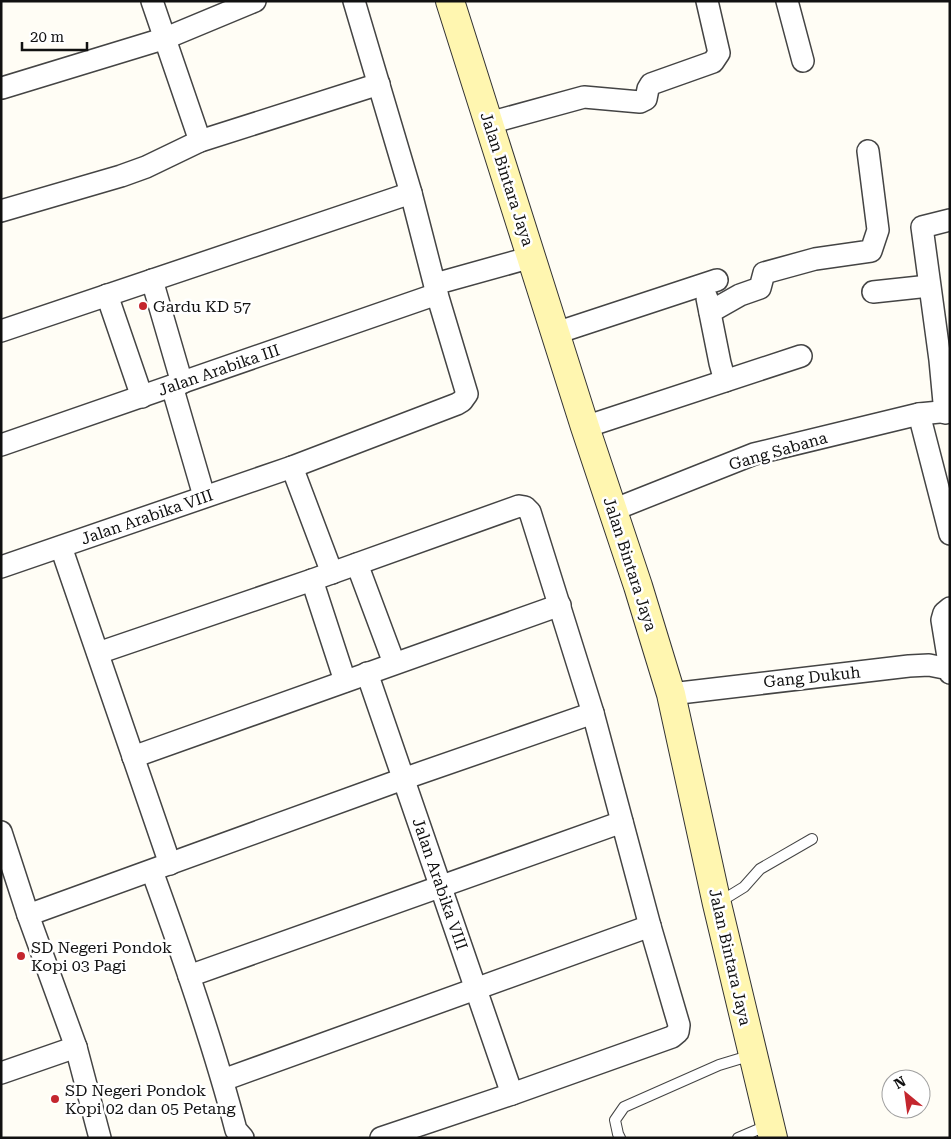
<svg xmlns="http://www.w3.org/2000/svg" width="951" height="1139" font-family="'Roboto Serif',serif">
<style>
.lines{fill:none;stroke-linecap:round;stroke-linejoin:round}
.lane-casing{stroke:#444;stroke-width:12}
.street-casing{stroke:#444;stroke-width:24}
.secondary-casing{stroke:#333;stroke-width:30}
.lane{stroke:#fff;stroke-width:10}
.street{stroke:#fff;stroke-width:21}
.secondary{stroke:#fff6b0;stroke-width:28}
.poi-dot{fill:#c4262e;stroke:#fff;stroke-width:2}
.labels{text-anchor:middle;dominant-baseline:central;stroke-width:5;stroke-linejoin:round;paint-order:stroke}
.street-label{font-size:16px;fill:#111;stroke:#fff}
.poi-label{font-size:16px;fill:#111;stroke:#fff;text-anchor:start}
</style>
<rect width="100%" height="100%" fill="#fffdf5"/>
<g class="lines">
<defs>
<g id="lane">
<path d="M718,903l26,-16 16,-18 52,-30"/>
<path d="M620,1138l-2,-4 -3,-14 9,-13 95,-42 33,-10"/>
<path d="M738,1138l21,-9 9,-6"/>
</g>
<g id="street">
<path d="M152,1l48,140"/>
<path d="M787,1l16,60"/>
<path d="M2,88l164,-50 89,-37"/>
<path d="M489,123l95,-26 56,5 6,-3 2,-10 3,-5 62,-22 6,-9 -12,-52"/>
<path d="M1,211l120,-35 25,-9 54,-26 179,-57"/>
<path d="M152,280l30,103"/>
<path d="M435,284l97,-27"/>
<path d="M873,292l56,-6"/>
<path d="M107,295l35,102"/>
<path d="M707,298l13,65 5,18"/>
<path d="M710,312l30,-17 20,-7 4,-15 51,-14 56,-8 7,-21 -10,-79"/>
<path d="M1,331l410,-138"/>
<path d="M556,333l161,-53"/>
<path d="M172,386l32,110"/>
<path d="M945,413l-5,-53 -18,-133 28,-7"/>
<path d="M919,414l31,120"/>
<path d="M585,427l216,-71"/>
<path d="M1,445l436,-151"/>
<path d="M292,467l40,106"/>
<path d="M613,510l141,-56 165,-40 31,-3"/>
<path d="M61,547l109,317"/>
<path d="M357,564l37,99"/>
<path d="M1,567l291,-100 165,-63 5,-3 5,-7 -30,-100 -26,-101 -57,-192"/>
<path d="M312,580l33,101"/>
<path d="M950,608l-6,5 -2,7 8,49"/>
<path d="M98,653l214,-73 207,-74 6,1 5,5 63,201 57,213 29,99 -1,7 -6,5 -160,57 -131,44"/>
<path d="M367,673l145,421"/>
<path d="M671,694l238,-28 20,-1 20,4 1,4"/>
<path d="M133,757l427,-152"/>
<path d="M1,832l27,83 48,132 24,91"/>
<path d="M152,871c31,85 61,171 84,259l7,8"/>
<path d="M28,915l375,-136 190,-66"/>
<path d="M189,976l433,-154"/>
<path d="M1,1073l75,-26"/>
<path d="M223,1080l427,-154"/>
</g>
<path id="secondary" d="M450,1l135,426 53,159 33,108 46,210 56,234"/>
</defs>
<!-- lane casing -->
<use href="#lane" class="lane-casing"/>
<!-- street casing -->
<use href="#street" class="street-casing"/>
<!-- secondary casing -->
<use href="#secondary" class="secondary-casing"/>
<!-- lane -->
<use href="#lane" class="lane"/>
<!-- street -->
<use href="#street" class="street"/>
<!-- secondary -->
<use href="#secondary" class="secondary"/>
</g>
<!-- markers -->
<g class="poi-dot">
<circle cx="143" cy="306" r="5"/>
<circle cx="21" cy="956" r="5"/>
<circle cx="55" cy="1099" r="5"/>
</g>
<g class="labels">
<!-- street labels -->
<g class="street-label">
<text transform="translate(507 179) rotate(72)">Jalan Bintara Jaya</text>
<text transform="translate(219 370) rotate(-19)">Jalan Arabika III</text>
<text transform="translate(778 451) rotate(-16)">Gang Sabana</text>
<text transform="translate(147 517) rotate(-19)">Jalan Arabika VIII</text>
<text transform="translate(630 564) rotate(72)">Jalan Bintara Jaya</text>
<text transform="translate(812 677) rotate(-6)">Gang Dukuh</text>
<text transform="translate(440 884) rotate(71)">Jalan Arabika VIII</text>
<text transform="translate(730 957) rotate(77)">Jalan Bintara Jaya</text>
</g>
<!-- poi labels -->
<g class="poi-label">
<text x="153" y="306">Gardu KD 57</text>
<text x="31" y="947">SD Negeri Pondok<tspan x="31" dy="18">Kopi 03 Pagi</tspan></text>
<text x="65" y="1090">SD Negeri Pondok<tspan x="65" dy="18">Kopi 02 dan 05 Petang</tspan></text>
</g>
</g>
<!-- border -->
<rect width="951" height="1139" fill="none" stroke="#111111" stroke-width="5"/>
<!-- north arrow -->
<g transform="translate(906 1094) rotate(331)"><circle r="24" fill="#ffffff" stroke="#a0a0a0"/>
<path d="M0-4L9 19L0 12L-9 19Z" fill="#c4262e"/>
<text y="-8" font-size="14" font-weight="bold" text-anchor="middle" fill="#111111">N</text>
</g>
<!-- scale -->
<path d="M22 42v8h65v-8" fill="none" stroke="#111111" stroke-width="2.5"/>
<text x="30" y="42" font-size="15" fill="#111111" stroke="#ffffff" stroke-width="4" paint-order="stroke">20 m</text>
</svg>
